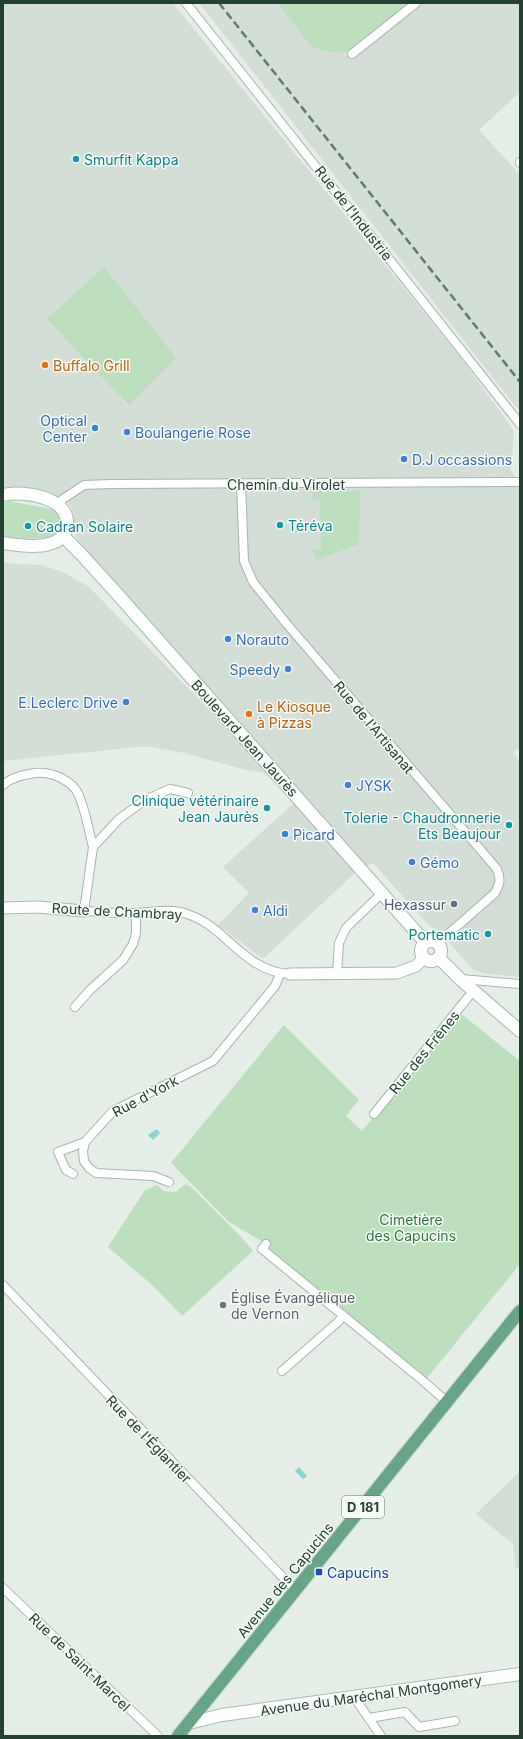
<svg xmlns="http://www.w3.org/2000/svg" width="523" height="1739" font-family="Inter,sans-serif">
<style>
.built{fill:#d2ded6;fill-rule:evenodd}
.green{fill:#bce0be}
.water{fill:#8ad5d0}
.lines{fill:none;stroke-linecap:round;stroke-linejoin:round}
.minor-casing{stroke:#a6b7ad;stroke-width:10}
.tertiary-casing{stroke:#a6b7ad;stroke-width:13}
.secondary-casing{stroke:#a5bdaf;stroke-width:14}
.primary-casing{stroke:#c1cac6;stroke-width:14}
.minor{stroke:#fff;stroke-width:8}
.tertiary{stroke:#fff;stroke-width:11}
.secondary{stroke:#fff;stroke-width:12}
.primary{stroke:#67a587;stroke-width:12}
.rail{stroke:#5d7c6d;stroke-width:2.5;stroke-dasharray:8 4;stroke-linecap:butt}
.culture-dot{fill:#0f9aa8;stroke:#f5faf6;stroke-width:1.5}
.food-dot{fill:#e8710a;stroke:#f5faf6;stroke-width:1.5}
.shop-dot{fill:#3f7fe0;stroke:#f5faf6;stroke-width:1.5}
.service-dot{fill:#5c6f8a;stroke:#f5faf6;stroke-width:1.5}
.worship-dot{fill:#6b7280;stroke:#f5faf6;stroke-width:1.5}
.transit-dot{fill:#1a4fb4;stroke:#f5faf6;stroke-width:1.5}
.labels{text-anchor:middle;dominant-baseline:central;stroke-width:3;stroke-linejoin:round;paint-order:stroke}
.shield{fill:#f5faf6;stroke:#61786d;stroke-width:1}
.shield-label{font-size:13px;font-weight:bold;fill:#224132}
.culture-label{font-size:14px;fill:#0d838f;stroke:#f5faf6;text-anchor:start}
.street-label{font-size:14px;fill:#224132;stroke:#f5faf6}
.food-label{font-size:14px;fill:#c56008;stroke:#f5faf6;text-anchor:start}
.shop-label{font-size:14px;fill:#366cbe;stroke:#f5faf6;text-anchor:start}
.service-label{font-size:14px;fill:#4e5e75;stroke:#f5faf6;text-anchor:end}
.park-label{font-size:14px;fill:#2a7a37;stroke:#f5faf6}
.worship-label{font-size:14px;fill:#5b616d;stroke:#f5faf6;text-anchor:start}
.transit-label{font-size:14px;fill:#164399;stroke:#f5faf6;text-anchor:start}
</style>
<rect width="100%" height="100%" fill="#e4eee7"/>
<!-- built -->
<g class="built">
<path d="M3,3h170l291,359 50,69 -3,39 9,14v263l-7,6 7,9v215l-33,-3 -14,-4 -36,-41 -7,-2 -57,-64 -16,8 -93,87 -6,-3 -40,-30 31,-32 -26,-26 72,-65 -30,-29 -19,-3 -62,-17 -31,-6h-16l-134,14v-198l38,2 20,6 27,15 149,152 -158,-194 -4,-10 -2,-23 -4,-8 -13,-6 -41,-9 -5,-1 -7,2zM176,358l-48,48 -35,-39z"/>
<path d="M199,3h321v89l-41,38 41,45v237z"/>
<path d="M520,1471v96l-4,2 -3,-25 -37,-30z"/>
</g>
<!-- green -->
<g class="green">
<path d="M278,3h125l3,3 -62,47 -15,-1 -17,-5z"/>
<path d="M104,267l72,91 -47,48 -82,-87z"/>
<path d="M313,491h47l-1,53 -43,16 -3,-10h8l-1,-50 -9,-1z"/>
<path d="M9,501l46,9 5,5c2,7 3,13 -3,18 -10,8 -42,6 -54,3v-33z"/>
<path d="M459,1012l61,49v203l-93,114 -153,-124 -4,-3v-5l-41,-24 -58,-59 113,-138 75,75 -13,16 16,15z"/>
<path d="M185,1184l5,2 52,52 11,13 -71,65 -29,-30 -45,-39 37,-57 12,-5 6,6 13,1z"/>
</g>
<!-- water -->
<g class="water">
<path d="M155,1130h3l2,3 -7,7 -5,-5z"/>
<path d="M299,1467l8,9 -4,3 -8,-8z"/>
</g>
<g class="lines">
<defs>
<g id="minor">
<path d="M186,3l334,421"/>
<path d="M352,54l64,-51"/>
<path d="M520,163v-1"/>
<path d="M241,484l3,77 9,21 33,41 211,246c4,10 3,15 -2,24l-57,50"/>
<path d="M59,504l4,-5 21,-14 27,-1 409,-2"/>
<path d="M3,785c9,-8 20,-10 32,-12 14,-2 32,5 41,17 8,12 13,42 17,57"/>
<path d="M188,793l-18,-4 -25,11 -26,19 -26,28 -9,64c17,1 34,3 52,2 17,-1 35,-5 51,1 39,12 57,58 103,60"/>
<path d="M337,974l2,-31 7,-15 36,-35"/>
<path d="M461,979l59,5"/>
<path d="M75,1007l14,-16 34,-31 10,-16 3,-11v-20"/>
<path d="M374,1114l99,-123"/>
<path d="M73,1174l-7,-4 -8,-18 27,-10"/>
<path d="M169,1182l-16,-6 -57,-3 -7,-5 -5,-7 -1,-10 2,-9 28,-31 100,-50 62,-75 5,-12"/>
<path d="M266,1244l-4,5 160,131 25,22"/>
<path d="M3,1285l293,306"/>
<path d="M282,1371l57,-50 4,-6"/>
<path d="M3,1588l155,148"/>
<path d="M354,1697l27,39"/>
<path d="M369,1718l36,-6 14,15 36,-6"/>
</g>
<g id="tertiary">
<path d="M3,908l35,-1 46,4"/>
<path d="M290,974l107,-1 19,-7 8,-8"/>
</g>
<g id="secondary">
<path d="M3,495c21,-5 72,3 63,34 -2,9 -9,13 -17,15 -14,4 -32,1 -46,-1"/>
<path d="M63,536l17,17 40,44 305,345"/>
<circle cx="431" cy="951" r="10"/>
<path d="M439,958l21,21 60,52"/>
<path d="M189,1723l33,-8 298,-41"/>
</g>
<path id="primary" d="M178,1736l342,-425"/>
</defs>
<!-- minor casing -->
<use href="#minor" class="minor-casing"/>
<!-- tertiary casing -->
<use href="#tertiary" class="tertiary-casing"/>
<!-- secondary casing -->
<use href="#secondary" class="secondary-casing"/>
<!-- primary casing -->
<use href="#primary" class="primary-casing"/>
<!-- minor -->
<use href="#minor" class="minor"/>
<!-- tertiary -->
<use href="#tertiary" class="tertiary"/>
<!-- secondary -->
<use href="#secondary" class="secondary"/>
<!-- primary -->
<use href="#primary" class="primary"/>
<!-- rail -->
<path class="rail" d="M219,3l301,379"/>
</g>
<!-- markers -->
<g class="culture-dot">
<circle cx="76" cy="159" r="4"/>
<circle cx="280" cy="525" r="4"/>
<circle cx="28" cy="526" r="4"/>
<circle cx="267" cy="808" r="4"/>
<circle cx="509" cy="825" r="4"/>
<circle cx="488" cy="934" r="4"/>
</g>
<g class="food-dot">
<circle cx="45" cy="365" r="4"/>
<circle cx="249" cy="714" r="4"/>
</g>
<g class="shop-dot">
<circle cx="95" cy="428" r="4"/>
<circle cx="127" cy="432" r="4"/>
<circle cx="404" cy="459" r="4"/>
<circle cx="228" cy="639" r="4"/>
<circle cx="288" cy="669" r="4"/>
<circle cx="126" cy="702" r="4"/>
<circle cx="348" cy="785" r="4"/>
<circle cx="285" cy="834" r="4"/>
<circle cx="412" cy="862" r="4"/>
<circle cx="255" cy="910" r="4"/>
</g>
<circle class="service-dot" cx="454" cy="904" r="4"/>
<circle class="worship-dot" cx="223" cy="1305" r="4"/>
<rect class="transit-dot" x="315" y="1568" width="8" height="8" rx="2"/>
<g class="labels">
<!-- shield labels -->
<rect class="shield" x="342" y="1496" width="42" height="22" rx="3"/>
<g class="shield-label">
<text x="363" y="1507">D 181</text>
</g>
<!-- culture labels -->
<g class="culture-label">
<text x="84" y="159">Smurfit Kappa</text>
<text x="288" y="525">Téréva</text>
<text x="36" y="526">Cadran Solaire</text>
<text x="259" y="800" text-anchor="end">Clinique vétérinaire<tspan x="259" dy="16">Jean Jaurès</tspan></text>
<text x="501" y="817" text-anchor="end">Tolerie - Chaudronnerie<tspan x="501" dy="16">Ets Beaujour</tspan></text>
<text x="480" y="934" text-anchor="end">Portematic</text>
</g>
<!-- street labels -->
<g class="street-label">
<text transform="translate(354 213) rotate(52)">Rue de l'Industrie</text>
<text x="286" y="484">Chemin du Virolet</text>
<text transform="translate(374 727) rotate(50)">Rue de l'Artisanat</text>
<text transform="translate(245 738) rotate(48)">Boulevard Jean Jaurès</text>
<text transform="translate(117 911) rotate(3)">Route de Chambray</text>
<text transform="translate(424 1052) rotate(-51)">Rue des Frênes</text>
<text transform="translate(145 1096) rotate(-28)">Rue d'York</text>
<text transform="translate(149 1439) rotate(46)">Rue de l'Églantier</text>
<text transform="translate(285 1580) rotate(-51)">Avenue des Capucins</text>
<text transform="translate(80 1662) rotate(44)">Rue de Saint-Marcel</text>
<text transform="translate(371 1695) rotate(-8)">Avenue du Maréchal Montgomery</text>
</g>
<!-- food labels -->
<g class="food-label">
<text x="53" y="365">Buffalo Grill</text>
<text x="257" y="706">Le Kiosque<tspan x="257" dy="16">à Pizzas</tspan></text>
</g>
<!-- shop labels -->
<g class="shop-label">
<text x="87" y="420" text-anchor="end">Optical<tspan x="87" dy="16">Center</tspan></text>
<text x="135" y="432">Boulangerie Rose</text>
<text x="412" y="459">D.J occassions</text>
<text x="236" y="639">Norauto</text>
<text x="280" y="669" text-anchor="end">Speedy</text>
<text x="118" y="702" text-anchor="end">E.Leclerc Drive</text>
<text x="356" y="785">JYSK</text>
<text x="293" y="834">Picard</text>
<text x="420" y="862">Gémo</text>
<text x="263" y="910">Aldi</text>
</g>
<!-- service labels -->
<g class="service-label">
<text x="446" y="904">Hexassur</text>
</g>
<!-- park labels -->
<g class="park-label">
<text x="411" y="1219">Cimetière<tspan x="411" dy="16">des Capucins</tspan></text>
</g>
<!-- worship labels -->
<g class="worship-label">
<text x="231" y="1297">Église Évangélique<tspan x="231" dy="16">de Vernon</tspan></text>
</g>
<!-- transit labels -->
<g class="transit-label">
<text x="327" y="1572">Capucins</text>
</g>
</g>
<!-- border -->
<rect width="523" height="1739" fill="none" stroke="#224132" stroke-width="8"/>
</svg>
